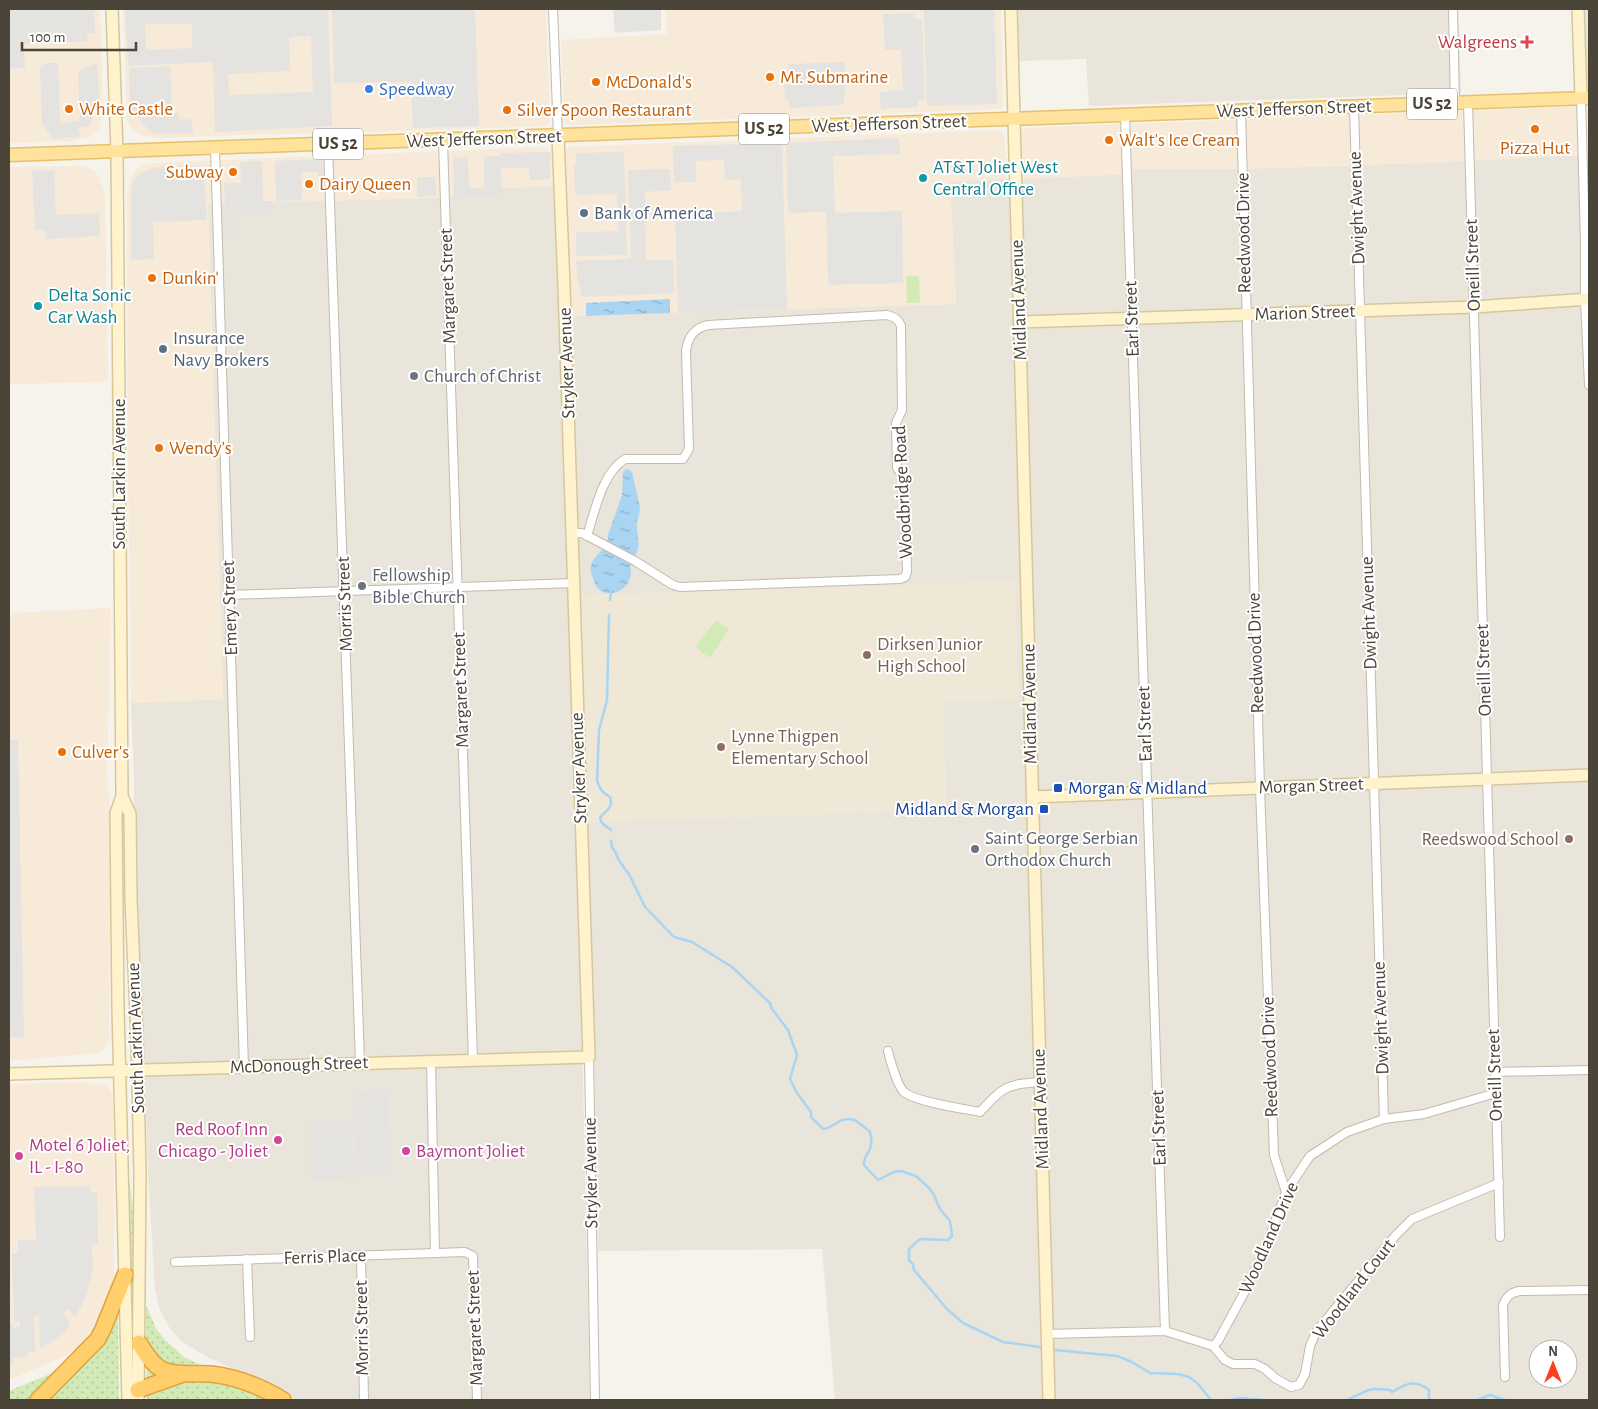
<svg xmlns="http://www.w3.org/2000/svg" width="1598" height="1409" font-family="'Alegreya Sans',sans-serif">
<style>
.residential{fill:#eae5da;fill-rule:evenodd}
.commercial{fill:#f7ead8}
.education{fill:#efe8d6}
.grass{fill:url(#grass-dots)}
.green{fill:#d2eab5}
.parking{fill:#e5e3e0;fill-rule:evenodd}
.water{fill:url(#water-ripples)}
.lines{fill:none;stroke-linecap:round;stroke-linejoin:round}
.stream{stroke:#a9d4f2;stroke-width:2.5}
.street-casing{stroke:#c2bbae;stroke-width:10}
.secondary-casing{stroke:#d6c79b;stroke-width:14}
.primary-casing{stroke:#e6c16a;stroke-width:15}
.highway-casing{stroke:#e0a43c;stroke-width:18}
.street{stroke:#fff;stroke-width:8}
.secondary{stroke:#fff3cd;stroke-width:11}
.primary{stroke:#ffe39c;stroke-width:12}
.highway{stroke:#ffcf6e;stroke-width:15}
.health-dot{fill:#e0444e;stroke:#fff;stroke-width:2}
.food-dot{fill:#e8710a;stroke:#fff;stroke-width:2}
.shop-dot{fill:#3f7fe0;stroke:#fff;stroke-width:2}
.culture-dot{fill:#0f9aa8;stroke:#fff;stroke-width:2}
.service-dot{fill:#5c6f8a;stroke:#fff;stroke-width:2}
.worship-dot{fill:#6b7280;stroke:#fff;stroke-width:2}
.education-dot{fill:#8d6e63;stroke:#fff;stroke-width:2}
.transit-dot{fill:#1a4fb4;stroke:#fff;stroke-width:2}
.hotel-dot{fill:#d1479c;stroke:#fff;stroke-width:2}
.labels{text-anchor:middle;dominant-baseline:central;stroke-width:4;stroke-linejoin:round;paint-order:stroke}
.shield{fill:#fff;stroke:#817c74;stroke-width:1}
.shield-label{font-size:18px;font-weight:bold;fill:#4b4439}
.health-label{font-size:19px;fill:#be3a42;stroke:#fff;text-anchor:end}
.food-label{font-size:19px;fill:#c56008;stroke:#fff;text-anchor:start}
.shop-label{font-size:19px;fill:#366cbe;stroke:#fff;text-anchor:start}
.street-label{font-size:19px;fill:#4b4439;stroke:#fff}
.culture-label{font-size:19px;fill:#0d838f;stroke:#fff;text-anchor:start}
.service-label{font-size:19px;fill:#4e5e75;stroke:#fff;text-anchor:start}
.worship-label{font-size:19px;fill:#5b616d;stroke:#fff;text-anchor:start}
.education-label{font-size:19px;fill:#785e54;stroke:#fff;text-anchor:start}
.transit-label{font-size:19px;fill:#164399;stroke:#fff;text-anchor:start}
.hotel-label{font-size:19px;fill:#b23c85;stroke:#fff;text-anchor:start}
</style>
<defs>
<pattern id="grass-dots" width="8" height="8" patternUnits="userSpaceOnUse" patternTransform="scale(1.25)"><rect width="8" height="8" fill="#d2eab5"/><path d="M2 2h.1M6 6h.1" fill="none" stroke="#b6ca9c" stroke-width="1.8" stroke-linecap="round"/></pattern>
<pattern id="water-ripples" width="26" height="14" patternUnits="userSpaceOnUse" patternTransform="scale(1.25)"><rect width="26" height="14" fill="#a9d4f2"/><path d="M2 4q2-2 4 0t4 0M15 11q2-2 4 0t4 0" fill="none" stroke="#8caec5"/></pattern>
</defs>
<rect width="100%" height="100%" fill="#f6f3ec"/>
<!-- residential -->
<g class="residential">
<path d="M1017,9h441l3,84 -372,13 -3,-47 -68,2z"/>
<path d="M1584,9h5v71l-3,-7z"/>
<path d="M1589,155v1245h-754l-13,-151 -224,2 -4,-197 -7,-232 359,-12 -4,-108 76,-2 -3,-118 -436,14 -8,-280 385,-12 -6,-123 182,-7v-5h103l103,-3zM1538,1349h30v30h-30z"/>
<path d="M553,186l6,131 23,717 8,366h-294l-14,-9 -73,-33 -27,-16 -13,-15 -10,-19 -4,-18 -7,-119 -4,-124 -3,-23 -1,-38 -5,-82 -1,-121 -3,-80 92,-4 -15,-495 294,-8v-8z"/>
</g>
<!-- commercial -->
<g class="commercial">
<path d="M9,9h91l3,99 -1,8 -4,14 -9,7 -18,4 -62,2z"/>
<path d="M123,9h423l4,113 -4,4 -231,8h-41l-115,4 -20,-3 -8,-7 -4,-8z"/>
<path d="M666,9h335l2,95 -1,4 -3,1 -429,16 -4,-1 -2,-5 -3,-79 106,-6z"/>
<path d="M1589,106v49l-159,8 -195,6h-102v5l-111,5 -2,-46 1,-3 4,-2z"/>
<path d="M999,130l4,2 2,3 1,44 -56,2 6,123 -385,12 -6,-163 1,-4 3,-2z"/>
<path d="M546,147l4,3 2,3 1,33 -51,2v8l-294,8 15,495 -92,4 -4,-330v-178l3,-15 5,-10 7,-5 10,-2z"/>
<path d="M73,166l12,1 9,3 6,8 5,16 3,188 -99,2v-217z"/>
<path d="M111,608l-4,166 5,50v102l-3,21v93l-7,11 -5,2 -88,8v-448z"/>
<path d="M81,1082l22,3 6,3 4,8 1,180 -2,19 -18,38 -12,11 -17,12 -56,24v-296z"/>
</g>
<!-- education -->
<path class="education" d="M1015,581l3,120 -76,1 4,108 -359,12 -8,-226z"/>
<!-- grass -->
<g class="grass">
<path d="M127,1183h3l5,49 -1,125h-3z"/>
<path d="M146,1305l10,23 8,11 20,18 90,43h-127z"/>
<path d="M115,1317h3l1,83h-110v-9l48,-20z"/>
</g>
<!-- green -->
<g class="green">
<path d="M906,276h13l1,27h-13z"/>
<path d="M716,620l13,9 -19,29 -15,-11z"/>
</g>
<!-- parking -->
<g class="parking">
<path d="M9,9h85l1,24 -8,1 1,7 -64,3 1,24 -16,1z"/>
<path d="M125,9h203l4,117 -117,6 -2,-70 -85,4zM145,24h47v24l-46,2zM311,36l2,56 -84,3 -1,-21 62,-3 -1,-34z"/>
<path d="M332,9h143l4,117 -66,2 -2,-46 -77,1z"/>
<path d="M613,9h48v21l-46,3z"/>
<path d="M923,9h71l3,95 -70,2 -3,-96z"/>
<path d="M915,13v6h7l3,80 -7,1v7l-37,2 -2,-17 24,-2 -2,-40h-16l-2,-36z"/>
<path d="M845,62v28l-2,15 -54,3v-7h-4l-1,-30 4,-1v-6z"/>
<path d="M45,63h13l2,60 20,-2 -2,-50 19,-8 3,46 -7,4 -1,9 -3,4 -11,2 3,8 -28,3 -11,-16 -2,-56z"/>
<path d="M170,66l2,47h7l1,7 12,-1 1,14 -36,1 -8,-3 -17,-21 -2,-6 -1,-36z"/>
<path d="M899,138l1,16 -67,2 2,57 67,-2 1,72 -75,2 -2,-73 -38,1 -2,-70z"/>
<path d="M782,143l5,166 -109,4 -3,-99 67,-3 -1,-32 -16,1 -1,-20 -28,1v21h-22l-1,-36z"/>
<path d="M550,152v27l-20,1 -1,-12h-28l1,28 -48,2 -1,-40 15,-1 1,31h15v-31l16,-1v-3z"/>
<path d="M624,152l3,103 -51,1v-24l43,-1 -2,-37 -42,1 -1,-28 2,-5v-9z"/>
<path d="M322,159l3,32h-6l-1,-19h-17l1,28 -26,1 -1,-40z"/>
<path d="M262,161l1,40h9v14l-39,1 1,22h-8l-2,-55h17l-1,-21z"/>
<path d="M197,166l1,7 6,1 3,46 -54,2 1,37 -23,1v-68l1,-8 4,-7 4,-4 17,-6z"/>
<path d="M670,169l1,21 -26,2 1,68h27l1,33 -92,4 -1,-7 -4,-13 -1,-16 55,-2 -3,-89z"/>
<path d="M54,170l2,45 43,-2 1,23 -55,3v-9l-10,1 -3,-60z"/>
<path d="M417,177h19v19l-19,1z"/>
<path d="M9,740h9l6,297 -15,1z"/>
<path d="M389,1090l2,86h-36l-2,-85z"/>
<path d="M351,1121l2,57 -41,2 -2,-58z"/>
<path d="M90,1186v6h7l1,52h-6l1,25 -8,30 -10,18 -6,-8 -6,4 7,10 -5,10 -25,16 -1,-34 -5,1 1,36h-6l-2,5 -14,1v7h-4v-42h3l1,6 7,-2v-6h-6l-2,-67 6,-1v-13h18l-2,-53z"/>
</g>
<!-- water -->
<g class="water">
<path d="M670,299v14l-84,3v-13z"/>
<path d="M626,469l4,1 2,2 8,35c0,6 -2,10 -3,15 -1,9 3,19 1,27 -1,5 -6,9 -7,14 -1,3 0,7 0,11 -2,13 -13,21 -25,19 -9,-1 -13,-13 -15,-21 -3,-16 18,-21 17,-37l14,-40 1,-23z"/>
</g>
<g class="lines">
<!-- stream -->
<g class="stream">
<path d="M610,600l1,-10"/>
<path d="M609,615l-2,85 -8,30 -2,50c2,9 6,13 13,17 4,12 -5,13 -10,21l2,5 9,7"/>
<path d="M611,841l1,6 4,6 2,6 12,17 15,31 29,30 18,5 40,25 38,36 2,6 16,21 9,25 -7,24 7,14 14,19v5l12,12c7,-1 10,-4 15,-7 15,-8 21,1 32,10 1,4 2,9 1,13 -1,8 -8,11 -7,20l14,15 16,-8 7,-1 15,5 13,12 5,7 6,14 10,12 2,15 -4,4 -28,-1 -11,10v11l4,4 1,6 33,39 16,14 40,19 37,5 2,2"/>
<path d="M1055,1350l62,6 15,6 18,11 28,1 11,3 8,6 14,17"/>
<path d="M1230,1400l10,-2 23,2"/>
<path d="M1348,1400c4,-4 9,-4 14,-7 11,-6 15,-4 28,-3l2,2c16,-9 21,-13 37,-2v10"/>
<path d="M1477,1400l13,-5 15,5"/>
</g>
<defs>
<g id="street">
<path d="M553,9l5,127"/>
<path d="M1453,9l2,94"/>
<path d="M1581,98l4,144v58l4,85"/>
<path d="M1468,103l32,1134"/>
<path d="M1354,107l30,1012"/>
<path d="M1241,111l19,677 14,367 12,37"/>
<path d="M1125,116l40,1215"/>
<path d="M443,141l30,919"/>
<path d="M328,145l32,918"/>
<path d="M215,149l29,918"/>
<path d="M572,533h10l53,28 38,24 7,2 220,-8 5,-2 2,-5 -2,-93 -8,-11 -1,-45 6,-13 -1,-84c-3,-7 -6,-9 -14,-11l-179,10c-14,3 -20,12 -22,26l3,98 -6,10h-58c-23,14 -30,52 -38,77"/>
<path d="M229,595l345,-12"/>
<path d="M888,1051c2,9 9,33 15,40 8,10 62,18 77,21 23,-25 26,-28 61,-30"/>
<path d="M589,1057l6,343"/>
<path d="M431,1061l4,192"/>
<path d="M1495,1072l94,-2"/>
<path d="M361,1255l3,145"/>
<path d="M247,1259l3,78"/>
<path d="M175,1262l290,-10 8,4 4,144"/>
<path d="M1047,1334l118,-3 48,15 5,-5 26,-48 23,-49 19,-52 24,-36 37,-24 37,-13 40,-5 72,-21"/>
<path d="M1213,1346l12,14 8,4h22l10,5 10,9 16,9 8,-2 6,-11 5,-28 6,-14 80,-97 16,-16 87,-36"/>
<path d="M1505,1377l-2,-72c4,-9 7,-12 16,-14l70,-1"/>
</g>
<g id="secondary">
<path d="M112,9l5,143 5,644 -6,17 2,195 10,392"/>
<path d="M1011,9l38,1391"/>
<path d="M1578,9l3,89"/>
<path d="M1020,322l454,-15 115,-8"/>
<path d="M122,796l8,18 1,86 6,136 3,138 -2,226"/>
<path d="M1033,797l556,-22"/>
<path d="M9,1074l580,-17 -25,-771 -6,-150"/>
</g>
<path id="primary" d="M9,155l1580,-57"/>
<g id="highway">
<path d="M139,1343c6,9 12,20 22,26 15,7 34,4 50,5 25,3 51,13 72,26"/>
<path d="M138,1390l45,-16"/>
<path d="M38,1400l60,-61 5,-10 22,-54"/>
</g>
</defs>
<!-- street casing -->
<use href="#street" class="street-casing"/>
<!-- secondary casing -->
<use href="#secondary" class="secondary-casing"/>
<!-- primary casing -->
<use href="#primary" class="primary-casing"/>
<!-- highway casing -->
<use href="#highway" class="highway-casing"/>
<!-- street -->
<use href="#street" class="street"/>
<!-- secondary -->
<use href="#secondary" class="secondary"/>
<!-- primary -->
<use href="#primary" class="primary"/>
<!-- highway -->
<use href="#highway" class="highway"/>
</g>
<!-- markers -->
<path class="health-dot" d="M1524.5 34.5h5v5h5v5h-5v5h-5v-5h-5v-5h5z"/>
<g class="food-dot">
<circle cx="770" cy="77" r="5"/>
<circle cx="596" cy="82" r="5"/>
<circle cx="69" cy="109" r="5"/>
<circle cx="507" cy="110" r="5"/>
<circle cx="1535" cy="129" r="5"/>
<circle cx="1109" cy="140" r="5"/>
<circle cx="233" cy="172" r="5"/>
<circle cx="309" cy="184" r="5"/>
<circle cx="152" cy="278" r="5"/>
<circle cx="159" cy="448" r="5"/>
<circle cx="62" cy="752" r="5"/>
</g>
<circle class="shop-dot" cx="369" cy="89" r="5"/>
<g class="culture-dot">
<circle cx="923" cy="178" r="5"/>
<circle cx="38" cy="306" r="5"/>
</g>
<g class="service-dot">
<circle cx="584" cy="213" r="5"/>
<circle cx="163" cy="349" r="5"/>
</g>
<g class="worship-dot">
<circle cx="414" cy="376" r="5"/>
<circle cx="362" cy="586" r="5"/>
<circle cx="975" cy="849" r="5"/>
</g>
<g class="education-dot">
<circle cx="867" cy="655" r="5"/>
<circle cx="721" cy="747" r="5"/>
<circle cx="1569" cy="839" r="5"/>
</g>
<g class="transit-dot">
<rect x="1053" y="783" width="10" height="10" rx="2.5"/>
<rect x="1039" y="804" width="10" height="10" rx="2.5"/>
</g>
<g class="hotel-dot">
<circle cx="278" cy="1140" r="5"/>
<circle cx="406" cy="1151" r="5"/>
<circle cx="19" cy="1156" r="5"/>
</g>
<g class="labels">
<!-- shield labels -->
<g class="shield">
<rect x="1407" y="88.5" width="50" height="31" rx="4"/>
<rect x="739" y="113.5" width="50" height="31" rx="4"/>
<rect x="313" y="128.5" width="50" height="31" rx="4"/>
</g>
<g class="shield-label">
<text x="1432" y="104">US 52</text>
<text x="764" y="129">US 52</text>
<text x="338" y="144">US 52</text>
</g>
<!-- health labels -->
<g class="health-label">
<text x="1517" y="42">Walgreens</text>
</g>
<!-- food labels -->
<g class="food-label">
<text x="780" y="77">Mr. Submarine</text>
<text x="606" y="82">McDonald's</text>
<text x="79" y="109">White Castle</text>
<text x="517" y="110">Silver Spoon Restaurant</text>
<text x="1119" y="140">Walt's Ice Cream</text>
<text x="1535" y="148" text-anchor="middle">Pizza Hut</text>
<text x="223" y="172" text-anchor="end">Subway</text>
<text x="319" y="184">Dairy Queen</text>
<text x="162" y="278">Dunkin'</text>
<text x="169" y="448">Wendy's</text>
<text x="72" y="752">Culver's</text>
</g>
<!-- shop labels -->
<g class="shop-label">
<text x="379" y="89">Speedway</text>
</g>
<!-- street labels -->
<g class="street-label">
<text transform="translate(1294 109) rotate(-2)">West Jefferson Street</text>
<text transform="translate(889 124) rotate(-2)">West Jefferson Street</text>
<text transform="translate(484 139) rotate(-2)">West Jefferson Street</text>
<text transform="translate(1357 208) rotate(-92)">Dwight Avenue</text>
<text transform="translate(1244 233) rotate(-91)">Reedwood Drive</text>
<text transform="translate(1473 265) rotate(-92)">Oneill Street</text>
<text transform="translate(448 286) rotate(-92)">Margaret Street</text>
<text transform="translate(1019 300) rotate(-92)">Midland Avenue</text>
<text transform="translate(1305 313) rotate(-2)">Marion Street</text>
<text transform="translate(1132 319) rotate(-92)">Earl Street</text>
<text transform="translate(567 363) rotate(-92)">Stryker Avenue</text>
<text transform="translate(119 474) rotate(-90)">South Larkin Avenue</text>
<text transform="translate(903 492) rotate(-93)">Woodbridge Road</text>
<text transform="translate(345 604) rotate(-92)">Morris Street</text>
<text transform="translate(230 608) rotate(-92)">Emery Street</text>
<text transform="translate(1369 613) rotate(-92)">Dwight Avenue</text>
<text transform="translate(1256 653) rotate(-92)">Reedwood Drive</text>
<text transform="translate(1484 670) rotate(-92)">Oneill Street</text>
<text transform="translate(461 690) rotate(-92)">Margaret Street</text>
<text transform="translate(1030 704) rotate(-91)">Midland Avenue</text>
<text transform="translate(1145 724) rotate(-92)">Earl Street</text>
<text transform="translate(579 768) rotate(-92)">Stryker Avenue</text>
<text transform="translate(1311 786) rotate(-2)">Morgan Street</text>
<text transform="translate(1381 1018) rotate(-92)">Dwight Avenue</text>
<text transform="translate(136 1038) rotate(-92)">South Larkin Avenue</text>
<text transform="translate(1270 1057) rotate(-92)">Reedwood Drive</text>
<text transform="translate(299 1065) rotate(-2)">McDonough Street</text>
<text transform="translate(1495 1075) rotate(-92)">Oneill Street</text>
<text transform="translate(1041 1109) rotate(-92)">Midland Avenue</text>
<text transform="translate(1159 1128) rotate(-92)">Earl Street</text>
<text transform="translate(591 1173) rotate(-91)">Stryker Avenue</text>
<text transform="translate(1269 1238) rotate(-66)">Woodland Drive</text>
<text transform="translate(325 1257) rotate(-2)">Ferris Place</text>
<text transform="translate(1354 1289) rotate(-52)">Woodland Court</text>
<text transform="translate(362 1328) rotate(-91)">Morris Street</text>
<text transform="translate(475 1328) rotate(-92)">Margaret Street</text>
</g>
<!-- culture labels -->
<g class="culture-label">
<text x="933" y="167">AT&amp;T Joliet West<tspan x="933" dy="22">Central Office</tspan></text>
<text x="48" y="295">Delta Sonic<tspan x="48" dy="22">Car Wash</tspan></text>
</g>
<!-- service labels -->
<g class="service-label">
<text x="594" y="213">Bank of America</text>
<text x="173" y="338">Insurance<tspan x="173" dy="22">Navy Brokers</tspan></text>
</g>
<!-- worship labels -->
<g class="worship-label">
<text x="424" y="376">Church of Christ</text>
<text x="372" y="575">Fellowship<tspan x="372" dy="22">Bible Church</tspan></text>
<text x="985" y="838">Saint George Serbian<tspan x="985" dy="22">Orthodox Church</tspan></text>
</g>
<!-- education labels -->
<g class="education-label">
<text x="877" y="644">Dirksen Junior<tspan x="877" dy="22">High School</tspan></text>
<text x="731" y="736">Lynne Thigpen<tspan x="731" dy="22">Elementary School</tspan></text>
<text x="1559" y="839" text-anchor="end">Reedswood School</text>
</g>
<!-- transit labels -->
<g class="transit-label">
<text x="1068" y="788">Morgan &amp; Midland</text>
<text x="1034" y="809" text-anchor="end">Midland &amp; Morgan</text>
</g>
<!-- hotel labels -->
<g class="hotel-label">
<text x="268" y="1129" text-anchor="end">Red Roof Inn<tspan x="268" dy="22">Chicago - Joliet</tspan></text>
<text x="29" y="1145">Motel 6 Joliet,<tspan x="29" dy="22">IL - I-80</tspan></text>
<text x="416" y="1151">Baymont Joliet</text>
</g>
</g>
<!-- border -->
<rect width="1598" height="1409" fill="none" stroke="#4b4439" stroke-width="20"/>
<!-- north arrow -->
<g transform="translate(1553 1364)"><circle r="24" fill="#ffffff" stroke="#b7b4b0"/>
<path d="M0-4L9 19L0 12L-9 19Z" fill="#fc3f1d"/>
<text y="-8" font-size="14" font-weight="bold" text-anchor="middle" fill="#4b4439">N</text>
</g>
<!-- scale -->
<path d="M22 42v8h114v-8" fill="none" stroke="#4b4439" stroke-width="2.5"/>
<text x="30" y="42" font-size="15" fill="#4b4439" stroke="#ffffff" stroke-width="4" paint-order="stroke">100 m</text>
</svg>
